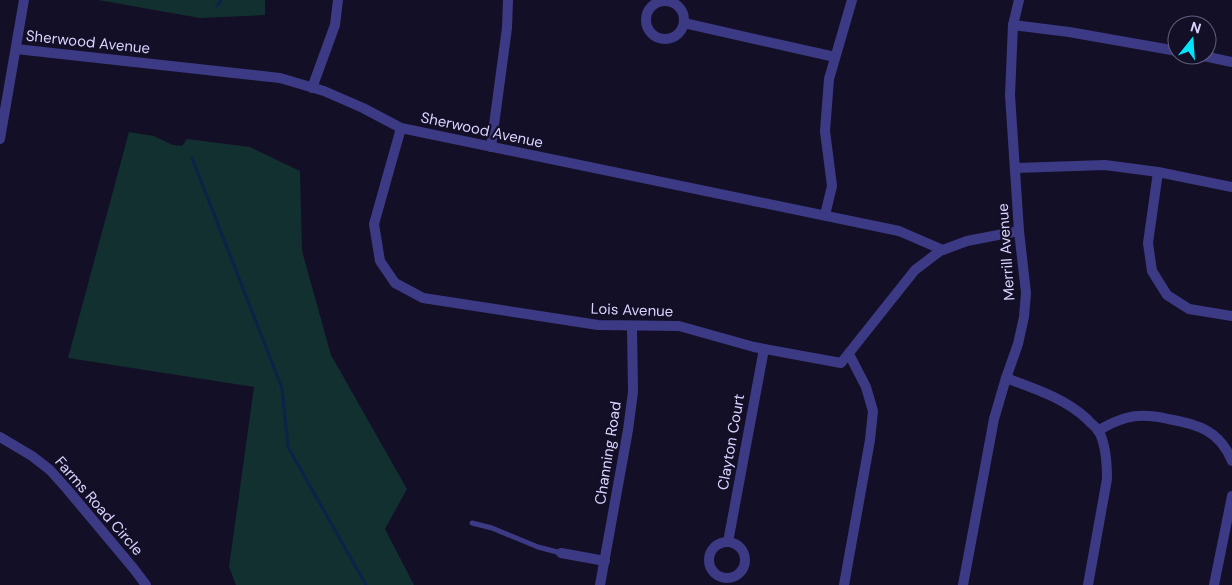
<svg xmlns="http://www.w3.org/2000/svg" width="1232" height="585" font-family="'DM Sans',sans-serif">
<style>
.green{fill:#12302f}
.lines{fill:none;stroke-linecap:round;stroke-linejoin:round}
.stream{stroke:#0c2248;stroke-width:3}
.lane{stroke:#3d3a85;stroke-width:5}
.street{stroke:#3d3a85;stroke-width:10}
.labels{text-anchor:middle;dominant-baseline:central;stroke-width:4.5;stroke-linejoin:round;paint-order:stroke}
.street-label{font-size:15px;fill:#d9d4ff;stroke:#130f26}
</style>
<rect width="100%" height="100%" fill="#130f26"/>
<!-- green -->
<g class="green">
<path d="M98,0h167v15l-65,3z"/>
<path d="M129,132l25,4 19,9 9,1 5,-7 63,8 50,24 2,80 29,104 76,134 -22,40 29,56h-178l-7,-18 25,-180 -186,-29z"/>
</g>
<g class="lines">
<!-- stream -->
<g class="stream">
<path d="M217,6l4,-6"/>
<path d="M192,158l90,230 6,59 78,138"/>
</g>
<!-- lane -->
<path class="lane" d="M472,523l20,5 46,19 23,6"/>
<!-- street -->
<g class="street">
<circle cx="665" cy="20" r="19"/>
<path d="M684,23l151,34"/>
<path d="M1013,25l56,7 108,19"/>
<path d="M16,49l264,29 44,13 39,17 38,20 498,103 44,19"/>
<path d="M1199,55l33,7"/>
<path d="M312,88l23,-63 3,-25"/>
<path d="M401,128l-27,96 6,37 15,22 28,15 175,27 81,1 75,21 87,16 74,-93 25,-19 27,-10 52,-10"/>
<path d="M0,139l24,-139"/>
<path d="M491,147l16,-119 1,-28"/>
<path d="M1015,168l90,-3 53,7 74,15"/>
<path d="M1158,172l-10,71 4,28 15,24 22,14 43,7"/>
<path d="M825,215l7,-29 -7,-55 4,-52 23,-79"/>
<path d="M1006,378c29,11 58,20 81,41 3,4 8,7 11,11 8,13 9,35 9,49l-19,106"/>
<path d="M1098,431c9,-6 18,-10 28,-13 14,-4 29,-2 42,1 30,5 52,12 64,42"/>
<path d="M0,437l32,19 18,14 17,19 67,80 12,16"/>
<path d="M728,542l36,-193"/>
<circle cx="727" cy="560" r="18"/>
<path d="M561,553l44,8"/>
<path d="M600,585l28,-155 5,-38 -1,-66"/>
<path d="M844,585l26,-145 3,-29 -7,-24 -17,-33"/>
<path d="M963,585l31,-166 12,-41 12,-34 6,-27 2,-24 -7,-62 -9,-136 3,-70 6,-25"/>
<path d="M1214,585l18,-89"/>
</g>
</g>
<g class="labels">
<!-- street labels -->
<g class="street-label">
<text transform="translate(88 42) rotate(6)">Sherwood Avenue</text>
<text transform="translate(482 130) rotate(12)">Sherwood Avenue</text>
<text transform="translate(1006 252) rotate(-94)">Merrill Avenue</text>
<text transform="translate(632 310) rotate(2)">Lois Avenue</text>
<text transform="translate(731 442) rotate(-80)">Clayton Court</text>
<text transform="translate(608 453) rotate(-81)">Channing Road</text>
<text transform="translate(99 506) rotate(49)">Farms Road Circle</text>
</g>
</g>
<!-- north arrow -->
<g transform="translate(1192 40) rotate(17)"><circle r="24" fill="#130f26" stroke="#625e7d"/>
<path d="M0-4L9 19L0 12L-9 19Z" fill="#00e5ff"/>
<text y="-8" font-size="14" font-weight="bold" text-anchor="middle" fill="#d9d4ff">N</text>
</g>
</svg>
